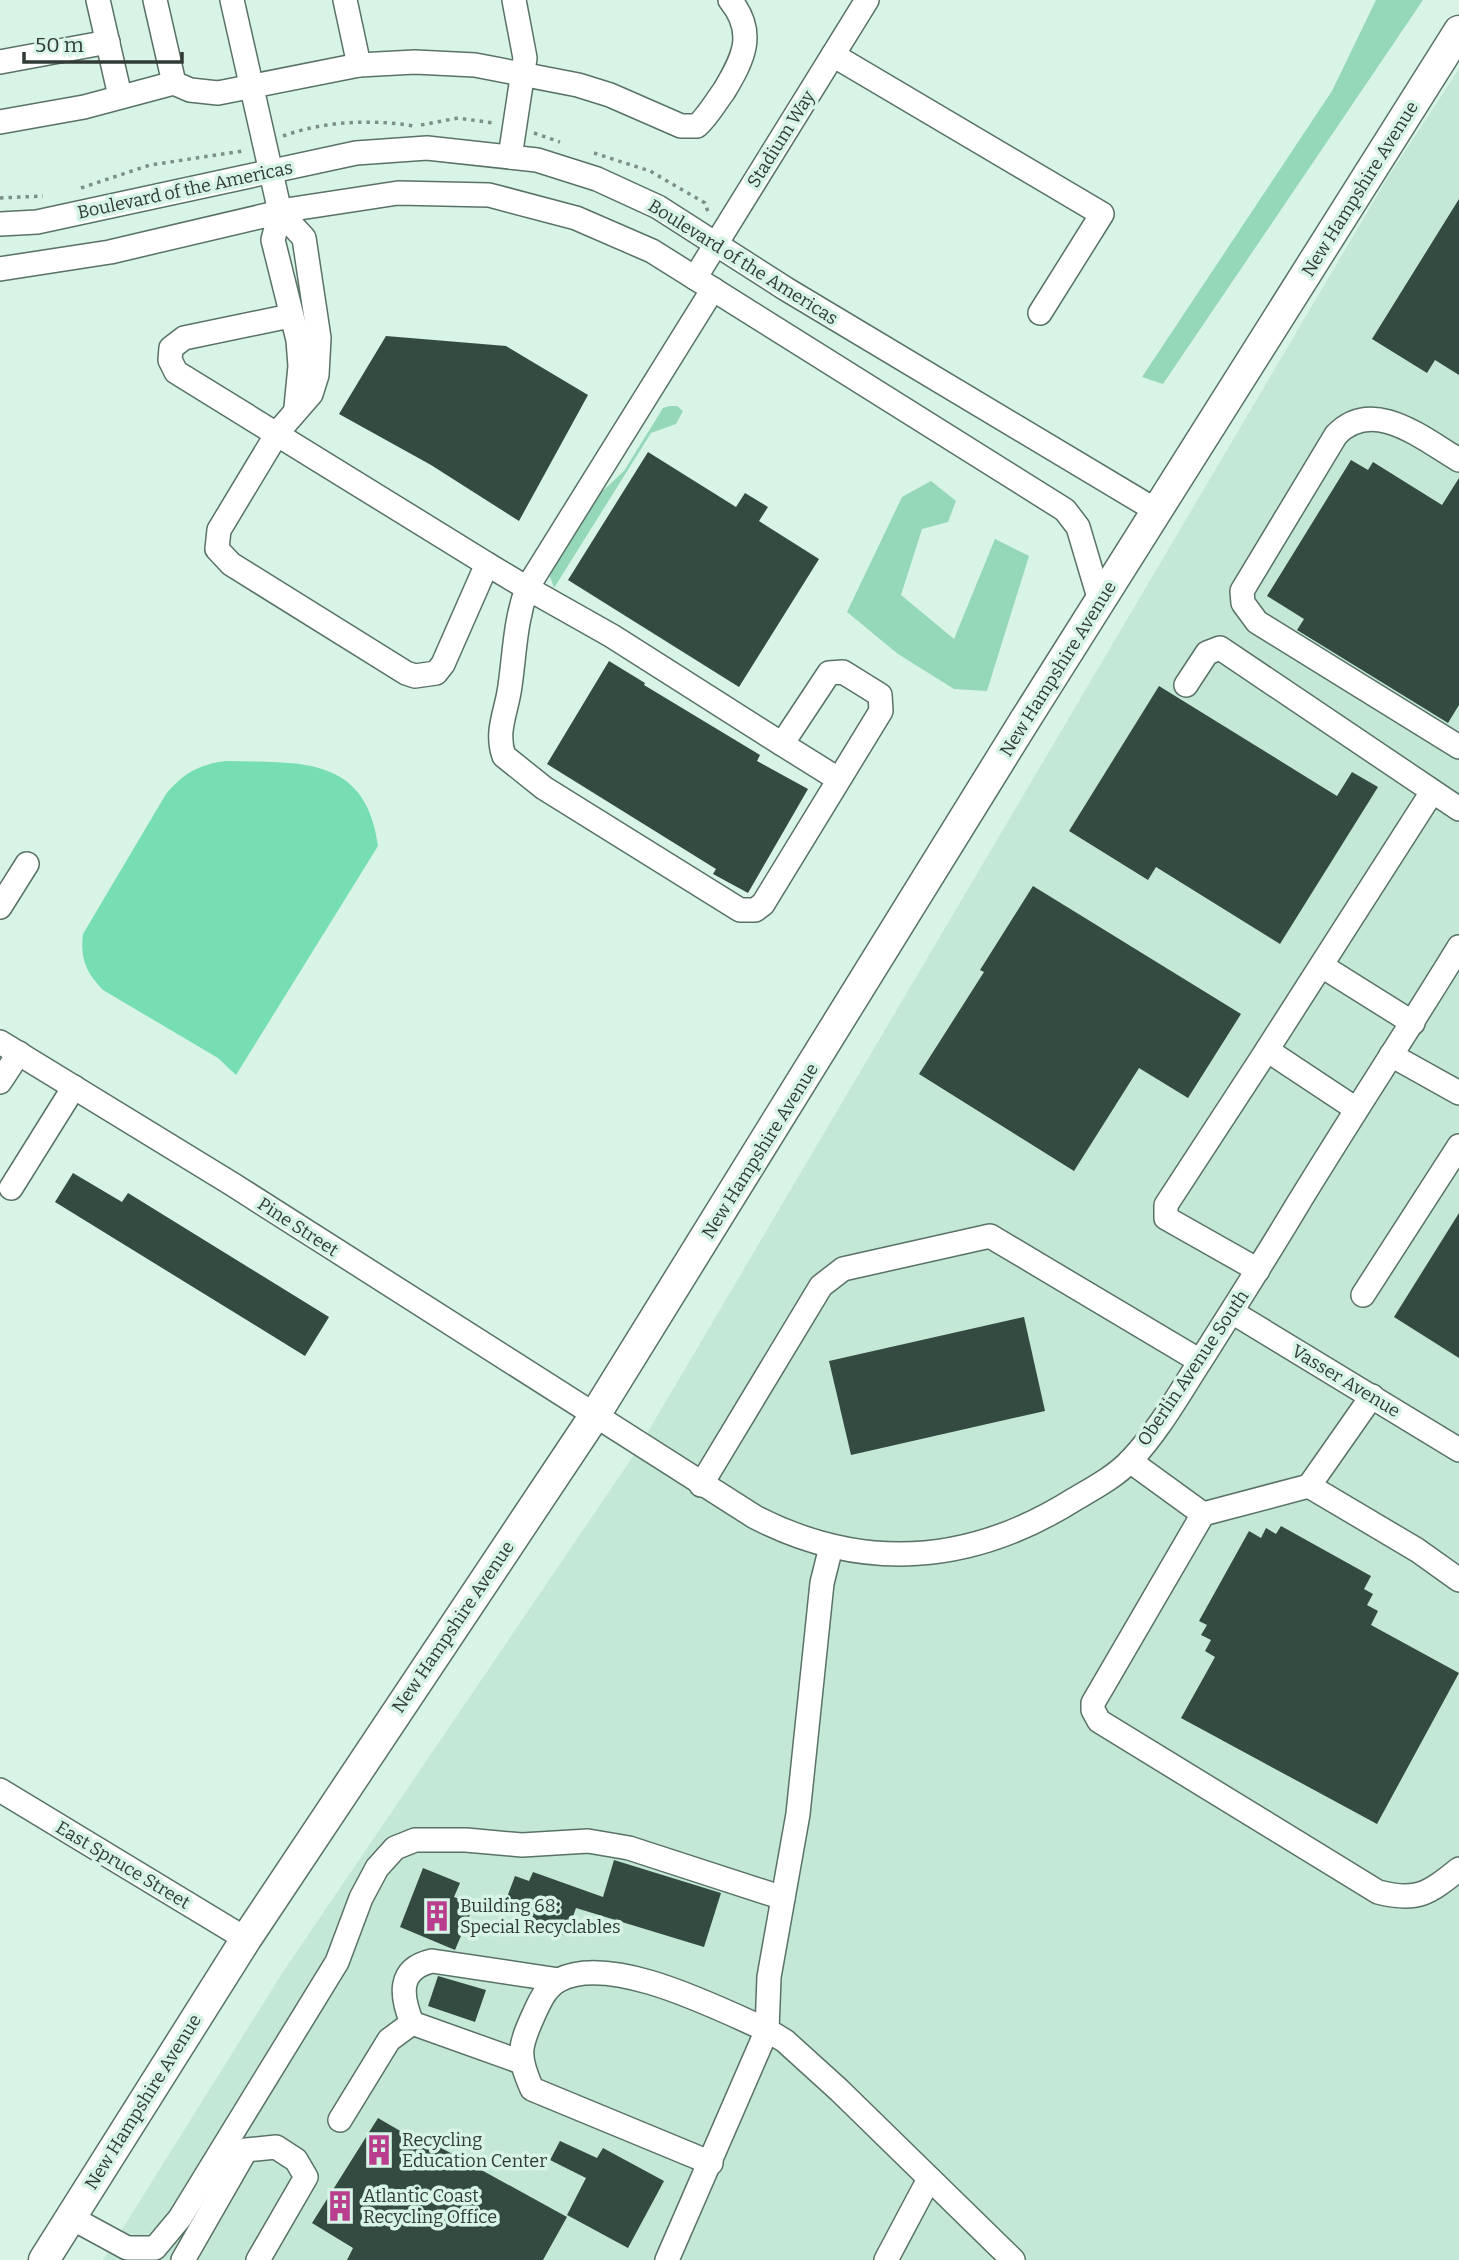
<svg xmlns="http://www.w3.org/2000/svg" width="1459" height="2260" font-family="Bitter,serif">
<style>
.built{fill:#c4e8d6}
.green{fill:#95d7b9}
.water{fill:#76deb2}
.building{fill:#334b40}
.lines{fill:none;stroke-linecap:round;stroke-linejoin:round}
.minor-casing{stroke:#597266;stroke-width:26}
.major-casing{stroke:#597266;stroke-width:33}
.path{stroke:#7d9087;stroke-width:3.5;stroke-dasharray:3.5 5;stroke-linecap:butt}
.minor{stroke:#fff;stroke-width:23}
.major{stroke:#fff;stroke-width:30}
.labels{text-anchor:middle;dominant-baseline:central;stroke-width:7;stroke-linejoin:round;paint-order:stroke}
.street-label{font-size:18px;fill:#303b36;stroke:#d7f4e6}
.poi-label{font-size:18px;fill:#303b36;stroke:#d7f4e6;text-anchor:start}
</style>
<rect width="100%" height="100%" fill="#d7f4e6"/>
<!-- built -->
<path class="built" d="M1459,69v2191h-1356l178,-285 355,-523 752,-1275z"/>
<!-- green -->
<g class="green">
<path d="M1376,0h47l-260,384 -21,-7 190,-286z"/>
<path d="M670,406h7l6,5 -7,13 -25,9 -97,155 -6,-17 43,-69 33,-31 39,-63z"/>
<path d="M931,481l25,20 -8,21 -26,7 -21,66 53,44 41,-100 34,17 -42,135 -33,-2 -56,-35 -51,-42 55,-115z"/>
</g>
<!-- water -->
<path class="water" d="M225,761c73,2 141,-7 153,85l-142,229 -18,-17 -115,-68c-17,-18 -23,-31 -20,-56l83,-140c18,-21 32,-29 59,-33z"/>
<!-- building -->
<g class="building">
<path d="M1459,199v176l-24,-15 -8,13 -55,-34z"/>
<path d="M386,336l120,10 82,49 -69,126 -88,-56 -92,-51z"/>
<path d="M648,452l88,55 9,-14 23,14 -9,14 60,38 -80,128 -171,-107z"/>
<path d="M1351,460l17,10 5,-8 69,43 17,-27v227l-11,18 -151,-93 7,-11 -37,-23z"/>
<path d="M609,661l36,22 -1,2 116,70 -3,6 51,28 -60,104 -35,-19 3,-5 -169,-105z"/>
<path d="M1159,686l178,110 15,-24 26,15 -98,157 -124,-77 -8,13 -79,-49z"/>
<path d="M1033,886l208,128 -53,84 -49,-30 -65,103 -155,-97 65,-102 -4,-2z"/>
<path d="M73,1173l49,29 6,-9 201,124 -24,39 -250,-154z"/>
<path d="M1459,1213v145l-65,-41z"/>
<path d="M1024,1317l21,94 -194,44 -22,-94z"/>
<path d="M1281,1526l90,50 -7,13 9,5 -6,11 11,6 -7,14 88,48 -82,151 -196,-106 34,-61 -10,-6 6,-11 -10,-5 6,-10 -8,-4 50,-90 12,7 5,-10 10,6z"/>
<path d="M614,1860l107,33 -17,54 -128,-39 -10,28 -48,-18 2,-8 -16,-5 11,-29 14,5 4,-9 70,25z"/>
<path d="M423,1868l37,15 -6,14 20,8 -19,45 -55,-23z"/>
<path d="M438,1976l48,14 -11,32 -47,-16z"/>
<path d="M378,2118l36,21 2,-5 151,83 -24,43h-196l6,-12 -41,-25z"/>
<path d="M560,2141l37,17 6,-10 61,33 -36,67 -61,-33 19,-37 -36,-18z"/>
</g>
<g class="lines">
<defs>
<g id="minor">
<path d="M98,0l22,96"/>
<path d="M155,0l19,83"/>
<path d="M232,0l48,212 24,26 15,100 -2,37 -6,19 -33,38 -59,98 -2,19 14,15 175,109 9,3 21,-3 7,-9 44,-100 -311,-192 -6,-12 1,-12 13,-10 106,-22"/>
<path d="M345,0l14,65"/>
<path d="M833,55l269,159 -62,99"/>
<path d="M0,62l108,-20"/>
<path d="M0,122l84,-15 90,-24 16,7 28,3 141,-28 56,-3 60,3 103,20 32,10 71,31h16c11,-10 18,-23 27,-35 19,-32 33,-58 6,-91"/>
<path d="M510,157l15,-99 -11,-58"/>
<path d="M280,212l-7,28 25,100 2,26 -4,41"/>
<path d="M0,224l37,-2 319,-69 71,-5 110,12 60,19 61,28 128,82 371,222"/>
<path d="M0,269l110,-17 183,-43 105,-16 91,2 87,23 76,33 413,259 13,17 22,74"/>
<path d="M695,278l172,-278"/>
<path d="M1459,460c-36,-21 -86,-64 -123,-25l-94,156 1,12 14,19 202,125"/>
<path d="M487,564l40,24 186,-299"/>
<path d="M527,588l85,48 170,108 47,-71 14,-1 37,23 1,16 -118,193 -8,6h-15l-196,-122 -40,-32c-9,-25 3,-45 6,-70 5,-36 5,-64 17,-98z"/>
<path d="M1186,685l21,-32 13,-5 239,161"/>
<path d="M782,744l56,35"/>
<path d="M0,907l27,-43"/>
<path d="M1322,966l91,57"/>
<path d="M0,1042l232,142 523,333c109,56 217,47 320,-18 19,-11 41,-23 56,-39 28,-30 48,-66 70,-100 32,-51 64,-101 95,-153 53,-87 109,-172 163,-260"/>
<path d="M1267,1050l165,-258"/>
<path d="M1391,1055l68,38"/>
<path d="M0,1082l19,-29"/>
<path d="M11,1188l63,-101"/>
<path d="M1258,1270l-92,-52v-13l101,-155 89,59"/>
<path d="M1363,1295l96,-149"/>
<path d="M1232,1312l227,138"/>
<path d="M1372,1396l-63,90 108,64 42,30"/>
<path d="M1130,1461l73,53 106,-28"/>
<path d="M701,1485l120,-199 22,-17 147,-33 210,125"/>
<path d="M1203,1514l-110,189v7l6,11 279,171c39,10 50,2 81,-23"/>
<path d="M0,1790l246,149"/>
<path d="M521,2062l-109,-39c-11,-27 -15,-54 20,-62l127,19"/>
<path d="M340,2120l49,-80 23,-17"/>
<path d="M711,2163l-179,-74c-15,-34 -13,-42 2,-75 6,-13 12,-27 25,-34 52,-27 158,28 208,50l18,11 54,49 174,170"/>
<path d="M70,2217l57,31h28l25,-30 157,-256 24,-64 16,-30 18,-20 20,-8h51l56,5 66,-4 41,7 154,50"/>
<path d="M183,2260l63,-110 30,-3 20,13 10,17 -48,83"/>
<path d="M667,2260l100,-230 2,-53 29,-163 24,-231 9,-36"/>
<path d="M886,2260l43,-81"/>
</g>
<path id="major" d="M44,2260l202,-321 349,-524 430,-695 434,-689"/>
</defs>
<!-- minor casing -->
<use href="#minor" class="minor-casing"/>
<!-- major casing -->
<use href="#major" class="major-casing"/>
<!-- path -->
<g class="path">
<path d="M421,125l37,-7 35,5"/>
<path d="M534,133l26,9"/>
<path d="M283,136c41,-15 88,-17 131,-10"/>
<path d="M594,153l56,18 55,32 3,9"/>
<path d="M81,188l69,-23 93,-14"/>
<path d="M0,198l43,-2"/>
</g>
<!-- minor -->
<use href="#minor" class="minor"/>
<!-- major -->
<use href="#major" class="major"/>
</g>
<!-- icons -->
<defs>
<symbol id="building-bare" viewBox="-9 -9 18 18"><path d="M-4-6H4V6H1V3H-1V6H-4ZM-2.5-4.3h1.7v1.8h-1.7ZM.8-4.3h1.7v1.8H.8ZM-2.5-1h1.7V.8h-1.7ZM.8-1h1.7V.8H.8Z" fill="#b93e8e" stroke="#d7f4e6" stroke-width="2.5" paint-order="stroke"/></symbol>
</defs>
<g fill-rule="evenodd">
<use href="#building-bare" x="415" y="1894" width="44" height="44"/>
<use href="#building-bare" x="357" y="2128" width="44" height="44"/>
<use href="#building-bare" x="318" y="2184" width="44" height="44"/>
</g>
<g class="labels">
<!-- street labels -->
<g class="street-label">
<text transform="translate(781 139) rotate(-58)">Stadium Way</text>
<text transform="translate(1360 189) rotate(-58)">New Hampshire Avenue</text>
<text transform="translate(185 190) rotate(-12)">Boulevard of the Americas</text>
<text transform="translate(743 262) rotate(32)">Boulevard of the Americas</text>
<text transform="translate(1058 669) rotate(-58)">New Hampshire Avenue</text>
<text transform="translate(760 1151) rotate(-58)">New Hampshire Avenue</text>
<text transform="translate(298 1227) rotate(33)">Pine Street</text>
<text transform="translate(1193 1368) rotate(-56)">Oberlin Avenue South</text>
<text transform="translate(1346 1381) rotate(31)">Vasser Avenue</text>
<text transform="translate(453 1627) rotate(-56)">New Hampshire Avenue</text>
<text transform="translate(123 1865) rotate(31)">East Spruce Street</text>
<text transform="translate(143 2102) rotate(-58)">New Hampshire Avenue</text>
</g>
<!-- poi labels -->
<g class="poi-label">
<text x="460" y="1906">Building 68:<tspan x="460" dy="21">Special Recyclables</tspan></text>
<text x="402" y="2140">Recycling<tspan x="402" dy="21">Education Center</tspan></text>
<text x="363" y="2196">Atlantic Coast<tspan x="363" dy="21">Recycling Office</tspan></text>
</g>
</g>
<!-- scale -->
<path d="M24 52v10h158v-10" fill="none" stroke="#303b36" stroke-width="3.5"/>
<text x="35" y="52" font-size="21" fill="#303b36" stroke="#d7f4e6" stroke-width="5" paint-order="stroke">50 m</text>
</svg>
